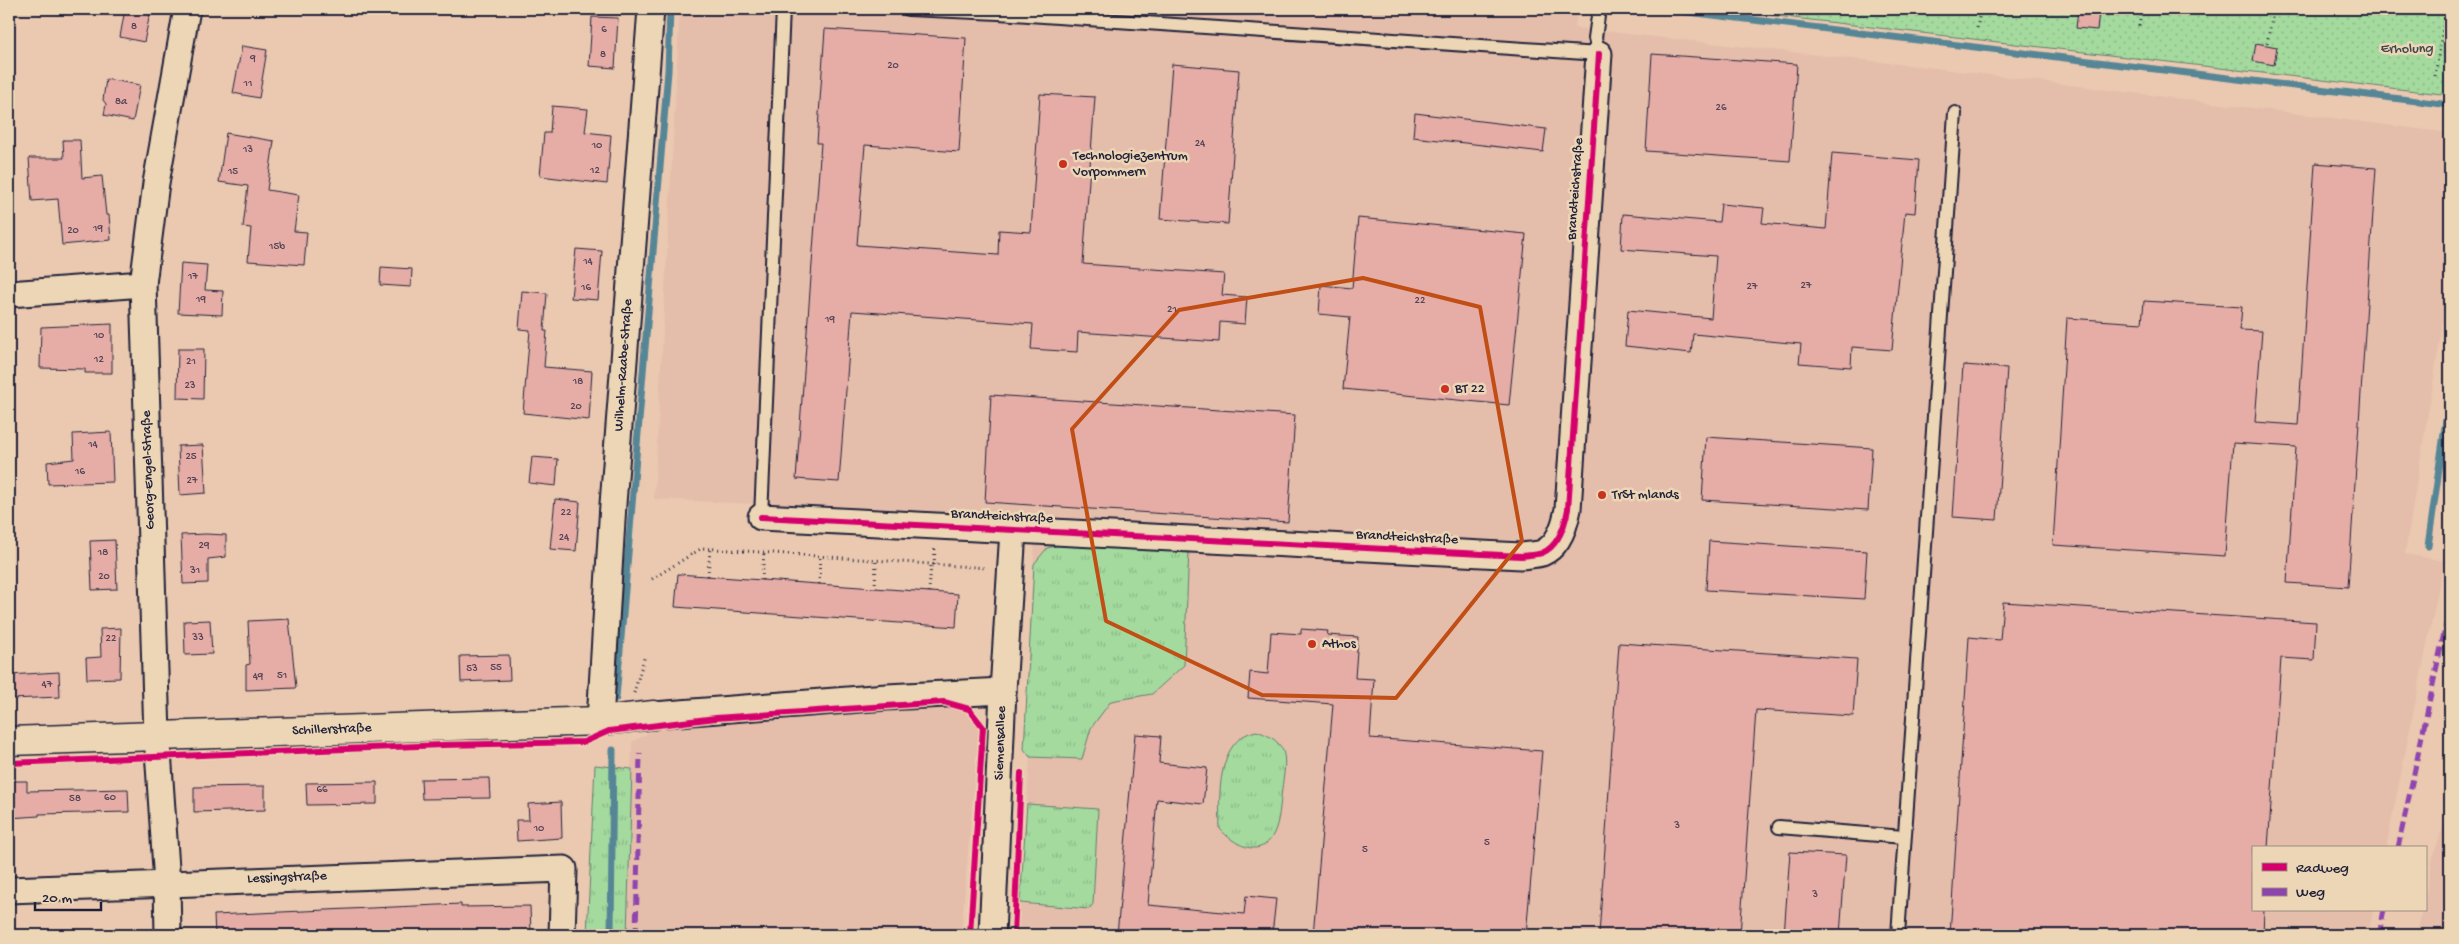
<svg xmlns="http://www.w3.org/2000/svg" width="2459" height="944" font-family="'Gochi Hand',sans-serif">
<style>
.built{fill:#e5bdab}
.grass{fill:url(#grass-tufts);stroke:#637e6c}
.garden{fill:url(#garden-dots);stroke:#637e6c}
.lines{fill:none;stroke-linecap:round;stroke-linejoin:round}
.stream{stroke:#568696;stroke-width:7}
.building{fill:#e6aca6;stroke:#22223b}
.lane-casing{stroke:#22223b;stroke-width:16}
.street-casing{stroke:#22223b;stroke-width:29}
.secondary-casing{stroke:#22223b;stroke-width:31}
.path{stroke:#22223b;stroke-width:3;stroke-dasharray:1 4;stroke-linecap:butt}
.lane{stroke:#ecd6b5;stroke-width:12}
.street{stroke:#ecd6b5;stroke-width:25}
.secondary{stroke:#ecd6b5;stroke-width:28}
.quiet{stroke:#8e44ad;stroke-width:5;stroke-dasharray:10 5;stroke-linecap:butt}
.cycleway-casing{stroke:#ecd6b5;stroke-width:9}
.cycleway{stroke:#d6006c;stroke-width:6}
.marked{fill:none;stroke:#c04e15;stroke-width:4;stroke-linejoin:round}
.poi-dot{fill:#c8321e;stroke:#ecd6b5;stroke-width:2}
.labels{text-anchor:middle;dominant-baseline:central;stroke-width:5;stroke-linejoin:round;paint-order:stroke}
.number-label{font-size:11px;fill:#534456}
.park-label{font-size:14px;fill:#3c474f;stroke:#ecd6b5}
.poi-label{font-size:14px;fill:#22223b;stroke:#ecd6b5;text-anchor:start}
.street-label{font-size:14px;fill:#22223b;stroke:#ecd6b5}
</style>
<defs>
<pattern id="grass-tufts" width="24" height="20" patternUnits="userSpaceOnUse" patternTransform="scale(1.25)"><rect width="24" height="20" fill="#a4da9e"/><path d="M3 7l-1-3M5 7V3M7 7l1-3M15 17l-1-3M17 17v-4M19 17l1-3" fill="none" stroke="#8dbb89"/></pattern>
<pattern id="garden-dots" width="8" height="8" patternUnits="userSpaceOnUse" patternTransform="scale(1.25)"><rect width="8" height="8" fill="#a4da9e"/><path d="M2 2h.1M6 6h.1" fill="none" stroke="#8dbb89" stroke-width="1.8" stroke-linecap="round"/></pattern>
</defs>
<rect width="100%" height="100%" fill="#eac9b0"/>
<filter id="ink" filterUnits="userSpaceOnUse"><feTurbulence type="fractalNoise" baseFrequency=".02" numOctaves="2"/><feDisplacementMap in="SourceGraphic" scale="10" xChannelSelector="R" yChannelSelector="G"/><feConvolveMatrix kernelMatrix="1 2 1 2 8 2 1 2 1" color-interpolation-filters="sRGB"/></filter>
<g filter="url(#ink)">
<!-- built -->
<g class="built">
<path d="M680,9h897l-2,19 368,41 507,64v146l-45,275 39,7 -58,287h-133v62h120l-5,25h-1350l12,-178 -6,-8 12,-231 -382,-19z"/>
<path d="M944,706l22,5 13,16 -18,208h-334l5,-193 23,-12z"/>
<path d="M2450,805v130h-33l5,-25h3v-13l8,-40z"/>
</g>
<!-- grass -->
<g class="grass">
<path d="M1069,543l120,7 -5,115 -32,29 -41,7 -20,27 -9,31 -52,-2 -6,-8 10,-185 13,-16z"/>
<path d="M1256,731c10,3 22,8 27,20 4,11 0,27 -1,38 -2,14 -2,33 -9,46 -13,25 -40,9 -53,-6 -1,-32 -4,-90 36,-98z"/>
<path d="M595,765l37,4 -5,166h-40z"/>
<path d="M1027,804l71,5 -5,95 -4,5 -69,-6z"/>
</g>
<!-- garden -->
<path class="garden" d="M1717,9h733v86z"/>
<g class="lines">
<!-- stream -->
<g class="stream">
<path d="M1664,9l786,96"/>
<path d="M2428,546l22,-154"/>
<path d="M616,698l52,-627 2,-62"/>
<path d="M611,935l2,-185"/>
</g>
</g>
<!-- building -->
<g class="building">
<path d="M125,9h26l-7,33 -24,-5z"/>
<path d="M2078,10l21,2 -2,18 -21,-2z"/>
<path d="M592,17l26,1 -3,50 -26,-2z"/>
<path d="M825,29l141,9 -7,114 -94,-7 -8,100 141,10 1,-25 32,2 9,-138 55,3 -12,167 141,10 -2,21 25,2 -2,27 -25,-2 -1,20 -141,-10 -1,20 -46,-3 2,-25 -181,-13 -13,171 -43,-3 25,-336h-4z"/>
<path d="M2256,43l21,4 -3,18 -21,-4z"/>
<path d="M242,46l25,4 -8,48 -26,-5z"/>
<path d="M1652,54l145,10 -7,97 -144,-10z"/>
<path d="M1172,64l67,6 -11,154 -68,-5z"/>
<path d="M106,79l34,6 -7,36 -29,-6 2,-11 -3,-4z"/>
<path d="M552,106l36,3 -3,23 26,3 -4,49 -67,-8 4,-43h6z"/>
<path d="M1415,113l131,16 -3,23 -130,-15z"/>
<path d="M226,133l48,8 -7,49 32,5 -5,36 13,1 -3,33 -56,-4 3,-33 -8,-1 5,-41 -29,-4z"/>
<path d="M63,140h17l2,38 20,-2 4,39h3l2,25 -49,5 -4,-46 -26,2 -3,-43h35z"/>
<path d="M1832,153l87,7 -4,53 -10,-1 -13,138 -40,-3 -1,20 -52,-4 2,-19 -108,-10 -2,19 -66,-7 3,-36 83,8 5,-62 -95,-7 2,-35 96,8 2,-18 43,4 -2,15 64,6z"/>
<path d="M2315,163l61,5 -28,419 -61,-4 9,-136 -63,-4 -8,113 -172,-11 14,-227 75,5 2,-22 98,6 -2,23 22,1 -7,91 43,3z"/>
<path d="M1358,218l168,16 -17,171 -166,-16 7,-72 -31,-3 2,-29 31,3z"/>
<path d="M576,249l26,2 -4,49 -27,-2z"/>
<path d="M181,263l26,2 -2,25 18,1 -1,24 -44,-2z"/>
<path d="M381,267l31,2 -1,18 -31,-2z"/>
<path d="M522,291l25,2 -3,38h3l-3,36 48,4 -3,49 -66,-7 7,-83 -11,-1z"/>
<path d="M112,324v49h-27v-4l-45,-1 1,-41z"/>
<path d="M178,349h26l-1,50 -26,-1z"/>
<path d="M1963,365l44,3 -10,152 -44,-3z"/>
<path d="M991,395l304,20 -7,107 -303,-20z"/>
<path d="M111,432l2,50 -65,2 -1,-22 27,-3 -1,-25z"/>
<path d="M1706,437l166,11 -4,62 -166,-10z"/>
<path d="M203,445l3,48 -26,2 -2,-49z"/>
<path d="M532,457l26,2 -2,27 -27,-3z"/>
<path d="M555,499l25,3 -4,49 -26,-2z"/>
<path d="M206,534l20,1v22l-18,2v24l-25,1 -2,-49z"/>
<path d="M115,540l2,49 -25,1 -2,-49z"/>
<path d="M1709,541l158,10 -3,48 -158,-9z"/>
<path d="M678,574l280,20 -2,33 -281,-20z"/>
<path d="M2003,602l313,20 -2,38 -33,-2 -13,190h-15v62h11l-1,25h-313l19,-298 31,3z"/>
<path d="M289,619l7,69 -50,2v-25l4,-1 -2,-43z"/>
<path d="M210,620l2,34 -27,1 -1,-34z"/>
<path d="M121,628l-1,50 -33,1 -1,-21 15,-1 -1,-28z"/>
<path d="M1301,629l27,2 -1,4 31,2 -3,41 19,1 -4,59 172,13 -16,184h-213l20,-231 -85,-6 2,-26 18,2 3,-42 30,2z"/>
<path d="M1619,643l238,16 -4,57 -97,-6 -16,225h-141z"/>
<path d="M509,655l1,25 -49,2 -1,-26z"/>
<path d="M59,672l1,25 -50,2 -1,-24z"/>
<path d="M1135,734l26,2 -2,27 48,5 -4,36 -46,-5 -9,106 96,9 2,-18 30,3 -4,36h-155z"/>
<path d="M489,778l1,20 -68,1 -1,-20z"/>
<path d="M9,781h18v10l101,-2 1,23 -90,2v2l-30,2z"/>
<path d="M377,782v22l-70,1 -1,-22z"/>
<path d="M265,786v24l-71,2v-25z"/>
<path d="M561,802l1,36 -45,3 -1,-21h13l-1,-16z"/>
<path d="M1790,852l56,3 -6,80h-56z"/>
<path d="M461,904v3l69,-1 1,28 -316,1 -1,-20z"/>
</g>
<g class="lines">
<defs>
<g id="lane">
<path d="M908,9l91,4 600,41 -4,-16 4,-29"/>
<path d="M761,517l22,-508"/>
<path d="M1779,827l125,10"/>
<path d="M1898,935l57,-822"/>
</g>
<g id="street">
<path d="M9,294l134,-10"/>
<path d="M761,517l760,39c7,-1 15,-1 21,-3 17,-7 23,-28 26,-44l31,-455"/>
<path d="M1003,691l10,-161"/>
<path d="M654,715l233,-18 116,-6 -11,244"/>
<path d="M600,721l13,-217 38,-495"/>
<path d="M9,890l555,-21 -2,66"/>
<path d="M168,935l-1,-52 -10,-147 -14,-452 13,-101 31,-174"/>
</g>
<path id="secondary" d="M9,741l591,-20 54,-6"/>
</defs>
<!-- lane casing -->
<use href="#lane" class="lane-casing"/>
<!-- street casing -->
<use href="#street" class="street-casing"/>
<!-- secondary casing -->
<use href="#secondary" class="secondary-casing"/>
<!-- path -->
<g class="path">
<path d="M1852,11v-2"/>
<path d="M2139,26l3,-17"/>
<path d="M1977,28l4,-19"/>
<path d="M2267,43l7,-34"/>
<path d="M2435,76l11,-67"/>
<path d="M934,565l1,-17"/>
<path d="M708,576l2,-27"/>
<path d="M652,579l50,-31 285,20"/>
<path d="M762,580l2,-27"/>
<path d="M819,584l1,-28"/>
<path d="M875,588l1,-28"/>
<path d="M929,592l2,-27"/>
<path d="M634,693l11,-38"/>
</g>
<!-- lane -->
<use href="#lane" class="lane"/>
<!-- street -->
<use href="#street" class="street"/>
<!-- secondary -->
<use href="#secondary" class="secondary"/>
<!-- quiet -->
<g class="quiet">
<path d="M2398,848l52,-243"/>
<path d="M636,935l4,-182"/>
<path d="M2379,935l5,-25"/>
</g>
<defs>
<g id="cycleway">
<path d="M761,517l760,39c7,-1 15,-1 21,-3 17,-7 23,-28 26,-44l31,-455"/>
<path d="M9,763l434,-18 141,-3 25,-11 107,-13 228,-16 25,7 14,18 -13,208"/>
<path d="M1014,935l7,-162"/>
</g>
</defs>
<!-- cycleway casing -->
<use href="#cycleway" class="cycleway-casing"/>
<!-- cycleway -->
<use href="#cycleway" class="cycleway"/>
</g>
</g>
<!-- marked area -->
<path class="marked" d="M1363,278l117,29 42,234 -126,157 -134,-3 -156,-74 -34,-192 107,-119z"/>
<!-- markers -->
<g class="poi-dot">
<circle cx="1063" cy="164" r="5"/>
<circle cx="1445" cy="389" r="5"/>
<circle cx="1602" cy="495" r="5"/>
<circle cx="1312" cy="644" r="5"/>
</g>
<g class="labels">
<!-- number labels -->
<g class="number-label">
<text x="134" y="27">8</text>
<text x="604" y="30">6</text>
<text x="603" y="55">8</text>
<text x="253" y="59">9</text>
<text x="893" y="66">20</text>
<text x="248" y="84">11</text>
<text x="121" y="102">8a</text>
<text x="1721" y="108">26</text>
<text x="1200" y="144">24</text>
<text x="597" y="146">10</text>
<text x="248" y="150">13</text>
<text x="595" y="171">12</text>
<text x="233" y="172">15</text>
<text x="98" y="229">19</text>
<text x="73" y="231">20</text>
<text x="277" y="247">15b</text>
<text x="588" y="262">14</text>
<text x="193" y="277">17</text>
<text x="1806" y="286">27</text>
<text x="1752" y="287">27</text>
<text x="586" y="288">16</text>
<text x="201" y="300">19</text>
<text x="1420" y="301">22</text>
<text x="1172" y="310">21</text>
<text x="830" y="320">19</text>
<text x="99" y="336">10</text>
<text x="99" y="360">12</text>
<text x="191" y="362">21</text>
<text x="578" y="382">18</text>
<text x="190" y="386">23</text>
<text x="576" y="407">20</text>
<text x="93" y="445">14</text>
<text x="191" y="457">25</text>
<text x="80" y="472">16</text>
<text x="192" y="481">27</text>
<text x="566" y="513">22</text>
<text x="564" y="538">24</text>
<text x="204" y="546">29</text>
<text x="103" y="553">18</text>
<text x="195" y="571">31</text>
<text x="104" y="577">20</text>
<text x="198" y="638">33</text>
<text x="111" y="639">22</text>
<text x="496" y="668">55</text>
<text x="472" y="669">53</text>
<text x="282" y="676">51</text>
<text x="258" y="677">49</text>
<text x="47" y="685">47</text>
<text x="322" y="790">66</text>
<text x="110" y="798">60</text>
<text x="75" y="799">58</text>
<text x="1677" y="826">3</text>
<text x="539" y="829">10</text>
<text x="1487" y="843">5</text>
<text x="1365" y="850">5</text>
<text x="1815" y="895">3</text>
</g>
<!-- park labels -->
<g class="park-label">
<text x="2407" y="49">Erholung</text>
</g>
<!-- poi labels -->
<g class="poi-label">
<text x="1073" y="156">Technologiezentrum<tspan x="1073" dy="16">Vorpommern</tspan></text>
<text x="1455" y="389">BT 22</text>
<text x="1612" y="495">TrSt mlands</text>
<text x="1322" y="644">Athos</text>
</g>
<!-- street labels -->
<g class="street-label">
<text transform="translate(1576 189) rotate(-86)">Brandteichstraße</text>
<text transform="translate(624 365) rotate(-86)">Wilhelm-Raabe-Straße</text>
<text transform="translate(149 470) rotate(-92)">Georg-Engel-Straße</text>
<text transform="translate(1002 517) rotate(3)">Brandteichstraße</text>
<text transform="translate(1407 538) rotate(3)">Brandteichstraße</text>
<text transform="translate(332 730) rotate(-2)">Schillerstraße</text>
<text transform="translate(1001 743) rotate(-88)">Siemensallee</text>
<text transform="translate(287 878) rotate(-2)">Lessingstraße</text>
</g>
</g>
<!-- margin -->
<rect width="2459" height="944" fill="none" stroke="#ecd6b5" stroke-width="30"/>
<rect x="15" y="15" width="2429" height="914" fill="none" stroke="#22223b" stroke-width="2" filter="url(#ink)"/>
<!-- legend -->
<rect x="2252" y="846" width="175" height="65" fill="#ecd6b5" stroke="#9b8e84"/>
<rect x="2262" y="863" width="25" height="8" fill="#d6006c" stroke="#9b8e84"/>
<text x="2296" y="872" font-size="15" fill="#22223b">Radweg</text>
<rect x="2262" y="888" width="25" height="8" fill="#8e44ad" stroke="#9b8e84"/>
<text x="2296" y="896" font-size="15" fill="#22223b">Weg</text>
<!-- scale -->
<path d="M35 902v8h66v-8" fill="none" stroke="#22223b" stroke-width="2.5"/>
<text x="42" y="902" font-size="15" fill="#22223b" stroke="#ecd6b5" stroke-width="4" paint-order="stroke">20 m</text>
</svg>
